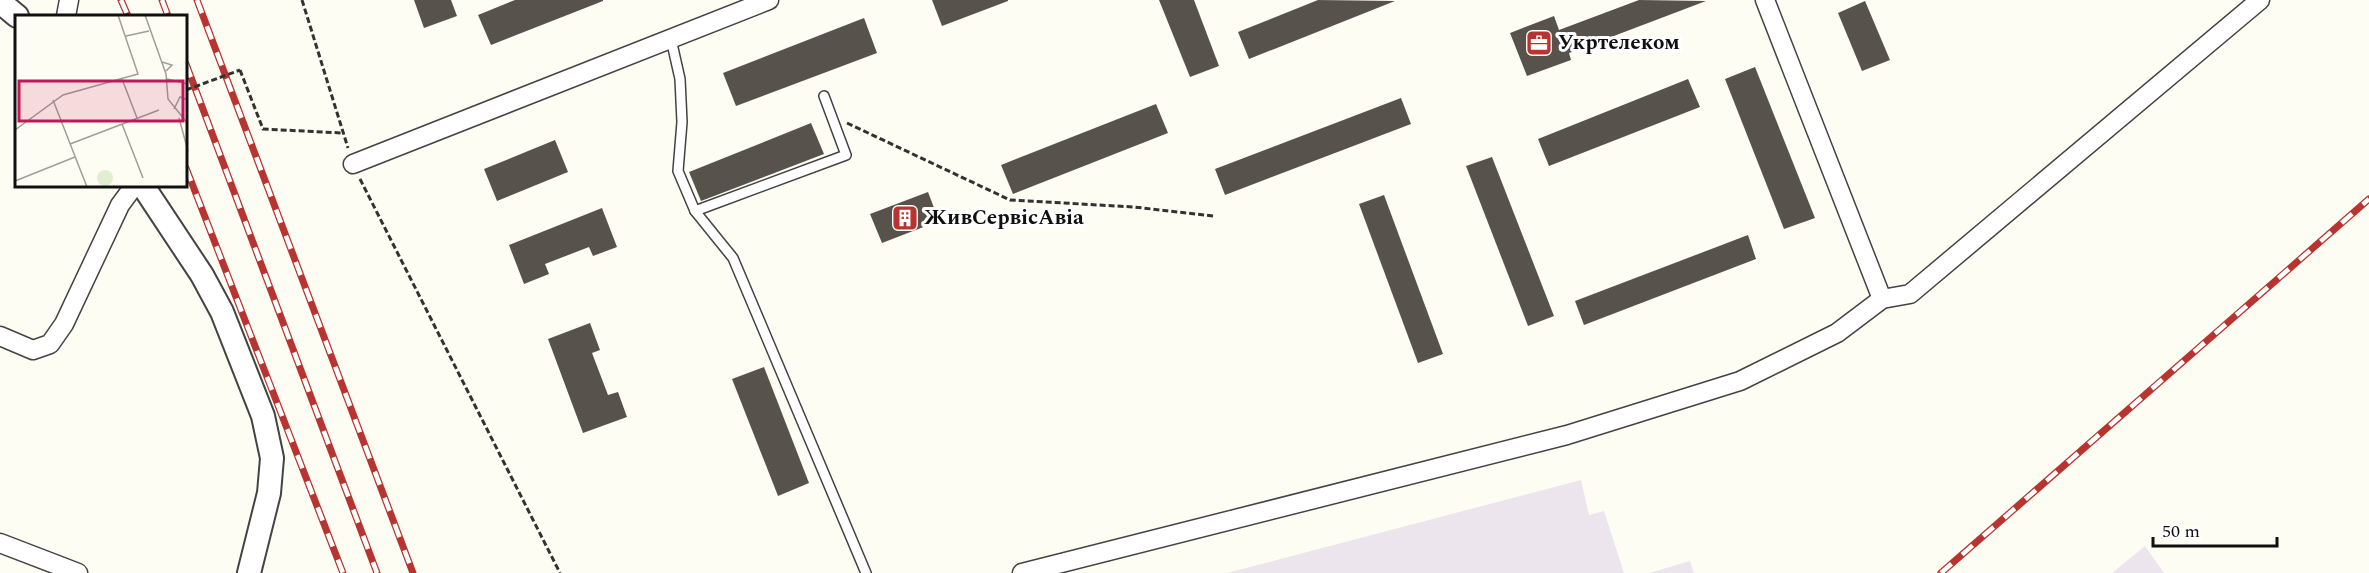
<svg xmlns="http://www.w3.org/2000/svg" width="2369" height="573" font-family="Spectral,serif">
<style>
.industrial{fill:#ede5ed}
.building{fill:#58524d}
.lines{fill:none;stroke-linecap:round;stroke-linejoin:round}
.service-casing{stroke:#434343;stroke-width:12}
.minor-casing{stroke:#434343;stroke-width:21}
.tertiary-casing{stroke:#434343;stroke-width:26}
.path{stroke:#323232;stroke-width:3;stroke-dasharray:6 3;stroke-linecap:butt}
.service{stroke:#fff;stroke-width:9}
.minor{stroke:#fff;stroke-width:18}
.tertiary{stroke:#fff;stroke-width:22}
.rail-casing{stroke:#b83430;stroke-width:7}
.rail{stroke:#fff;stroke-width:4.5;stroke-dasharray:14;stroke-linecap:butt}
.path-bridge{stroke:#323232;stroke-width:3;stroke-dasharray:6 3;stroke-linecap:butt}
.labels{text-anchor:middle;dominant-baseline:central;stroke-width:6;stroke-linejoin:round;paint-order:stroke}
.poi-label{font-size:21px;font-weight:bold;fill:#101010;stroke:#fff;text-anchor:start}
.inset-road{fill:none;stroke:#9f9e98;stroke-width:1.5}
.view{fill:#c2185b;fill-opacity:0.15;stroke:#c2185b;stroke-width:3}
.inset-edge{fill:none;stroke:#101010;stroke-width:3}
</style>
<rect width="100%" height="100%" fill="#fefdf3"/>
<!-- industrial -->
<g class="industrial">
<path d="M1581,480l8,35 15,-4 20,62h-397z"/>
<path d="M2145,546l19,27h-52z"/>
<path d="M1690,561l4,12h-45z"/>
</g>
<!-- building -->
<g class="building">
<path d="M414,0h37l6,16 -33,12z"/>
<path d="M515,0h88v1l-112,44 -13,-30z"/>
<path d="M932,0h76v1l-66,25z"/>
<path d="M1159,0h35l25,66 -29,11z"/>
<path d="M1318,0l77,1 -146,58 -11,-27z"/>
<path d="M1639,0l67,1 -137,52 2,7 -44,16 -17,-43 44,-17 5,14z"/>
<path d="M1865,1l25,59 -28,11 -24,-58z"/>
<path d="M864,18l13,35 -141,53 -13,-33z"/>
<path d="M1755,67l60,151 -31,11 -59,-150z"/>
<path d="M1688,79l12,28 -151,59 -11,-27z"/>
<path d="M1401,98l10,26 -186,71 -10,-26z"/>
<path d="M1156,104l12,29 -155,61 -12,-29z"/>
<path d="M811,123l13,31 -123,47 -12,-29z"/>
<path d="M555,140l13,32 -71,29 -13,-32z"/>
<path d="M1492,157l62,159 -26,10 -62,-160z"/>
<path d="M928,192l11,29 -57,22 -12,-29z"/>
<path d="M1384,195l59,159 -25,9 -59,-159z"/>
<path d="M602,208l15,39 -24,9 -4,-9 -44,17 4,10 -25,10 -15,-39z"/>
<path d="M1748,235l8,24 -172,66 -9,-24z"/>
<path d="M590,323l10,27 -8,3 16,42 10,-3 9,25 -44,16 -35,-94z"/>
<path d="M764,367l45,116 -31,13 -46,-117z"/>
</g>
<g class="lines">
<defs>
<g id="service">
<path d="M671,39l9,40 2,43 -4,49 17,40 38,47 133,315"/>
<path d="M695,211l151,-56 -22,-59"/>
</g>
<g id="minor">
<path d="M1765,0l117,299"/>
<path d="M66,16l3,-16"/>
<path d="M353,164l416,-164"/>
<path d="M0,336l33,14 17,-6 14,-20 56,-119 14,-19"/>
<path d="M0,543l78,30"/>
<path d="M1022,573l545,-138 173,-54 97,-48 45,-34 28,-5 350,-294"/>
</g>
<g id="tertiary">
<path d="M0,2l17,14"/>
<path d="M143,186l59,89 20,37 41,104 9,42 -3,35 -20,80"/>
</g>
</defs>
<!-- service casing -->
<use href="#service" class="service-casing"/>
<!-- minor casing -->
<use href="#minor" class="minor-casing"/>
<!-- tertiary casing -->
<use href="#tertiary" class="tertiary-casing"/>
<!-- path -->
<g class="path">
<path d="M302,0l46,148"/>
<path d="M240,70l23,59 80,4"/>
<path d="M847,123l163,77 124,7 79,9"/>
<path d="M360,179l200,394"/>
</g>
<!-- service -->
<use href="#service" class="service"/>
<!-- minor -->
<use href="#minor" class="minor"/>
<!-- tertiary -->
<use href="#tertiary" class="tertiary"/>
<defs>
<g id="rail">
<path d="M121,0l7,16"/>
<path d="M162,0l6,16"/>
<path d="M197,0l216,573"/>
<path d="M186,64l191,509"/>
<path d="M186,168l157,405"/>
<path d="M1941,573l428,-374"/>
</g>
</defs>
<!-- rail casing -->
<use href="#rail" class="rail-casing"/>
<!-- rail -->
<use href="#rail" class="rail"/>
<!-- path-bridge -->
<path class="path-bridge" d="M186,90l54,-20"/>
</g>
<!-- icons -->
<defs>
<symbol id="office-square" viewBox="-11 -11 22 22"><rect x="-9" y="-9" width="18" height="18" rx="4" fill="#b83430" stroke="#fff"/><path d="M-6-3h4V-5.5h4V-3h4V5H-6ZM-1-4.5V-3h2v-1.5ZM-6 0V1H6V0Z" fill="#fff"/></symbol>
<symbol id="building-square" viewBox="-11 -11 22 22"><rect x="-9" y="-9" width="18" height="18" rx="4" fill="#b83430" stroke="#fff"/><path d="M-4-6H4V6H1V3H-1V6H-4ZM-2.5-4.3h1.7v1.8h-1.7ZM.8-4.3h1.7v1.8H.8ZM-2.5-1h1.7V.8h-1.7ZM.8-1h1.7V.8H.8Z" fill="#fff"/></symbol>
</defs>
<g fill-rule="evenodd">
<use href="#office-square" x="1524" y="28" width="30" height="30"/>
<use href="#building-square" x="890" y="203" width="30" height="30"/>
</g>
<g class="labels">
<!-- poi labels -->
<g class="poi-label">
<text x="1558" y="43">Укртелеком</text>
<text x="924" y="218">ЖивСервісАвіа</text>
</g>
</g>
<!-- overview -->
<g transform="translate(15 15)">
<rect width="172" height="172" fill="#fefdf3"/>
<path d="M82 163a8 8 0 1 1 16 0a8 8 0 1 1-16 0Z" fill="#e2efcf"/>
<path class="inset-road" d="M130,0l21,59 2,25 20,25M111,21l23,-5M147,47l10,3 -6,6M107,64l15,39M152,64l21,5M38,85l34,87M159,94l6,-12 8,3M164,103l9,33M107,109l21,54M0,115l48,-35 75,-21 -20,-59M55,129l89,-34M0,166l60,-24"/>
<path class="view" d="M4,66h164v40h-164z"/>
<rect width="172" height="172" class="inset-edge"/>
</g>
<!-- scale -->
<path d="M2153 537v9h124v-9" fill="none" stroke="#101010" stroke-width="3"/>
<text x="2162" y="537" font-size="18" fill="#101010" stroke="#ffffff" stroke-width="4.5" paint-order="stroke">50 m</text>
</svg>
